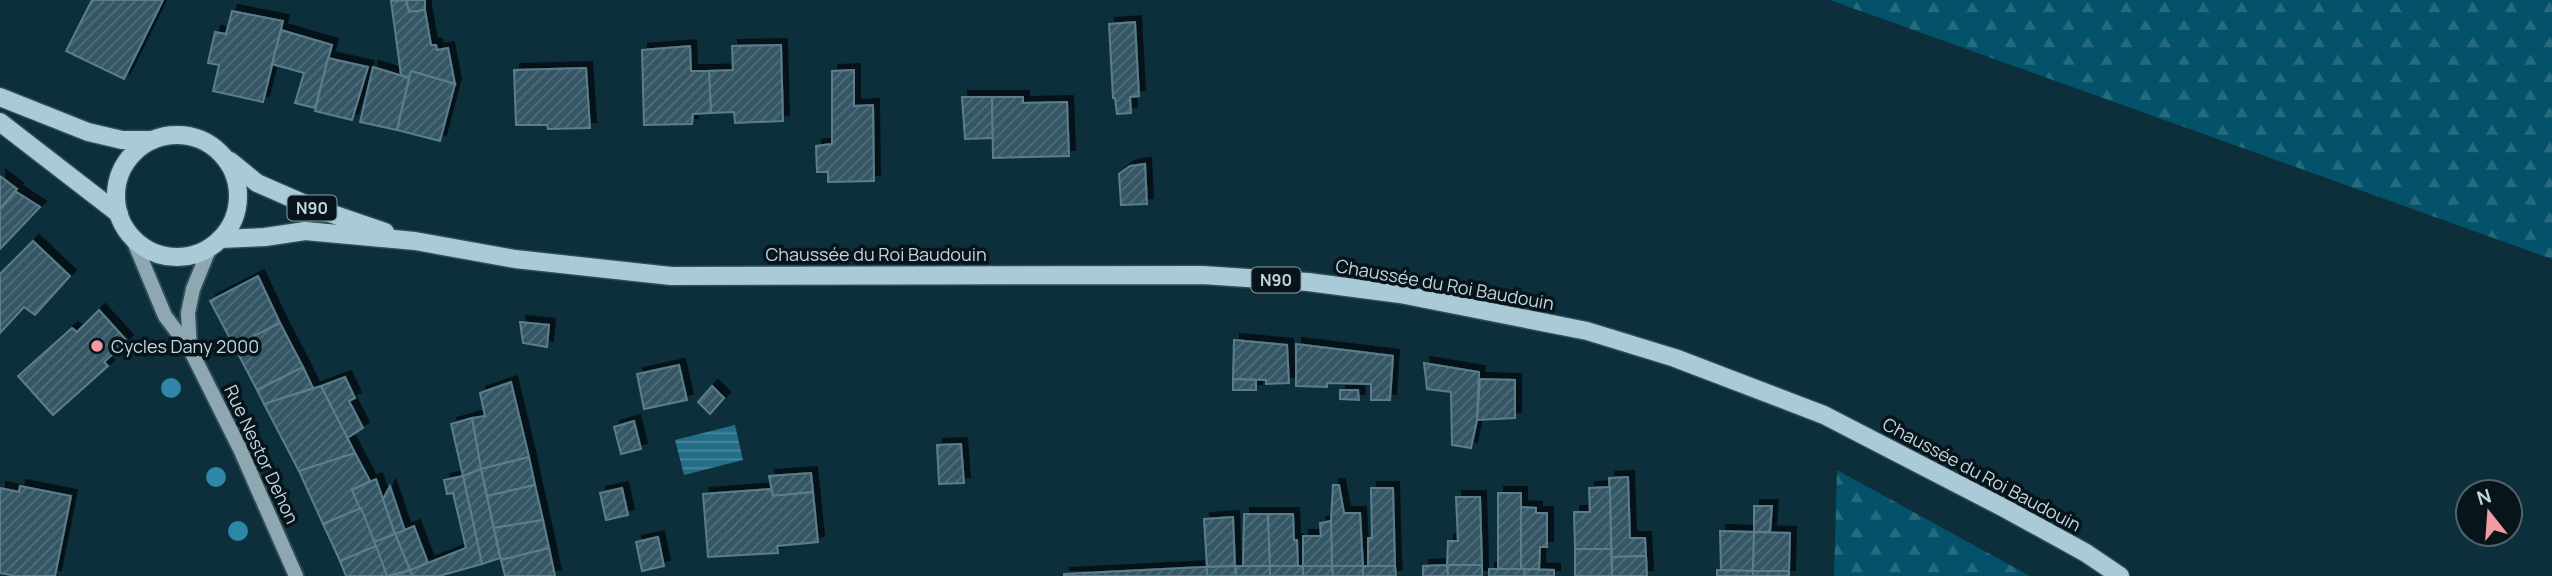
<svg xmlns="http://www.w3.org/2000/svg" width="2552" height="576" font-family="Manrope,sans-serif">
<style>
.forest{fill:url(#forest-firs)}
.water{fill:url(#water-rules)}
.building{fill:url(#building-hatch);stroke:#5b7e8c;stroke-width:2;filter:url(#shadow)}
.lines{fill:none;stroke-linecap:round;stroke-linejoin:round}
.secondary-casing{stroke:#2d4d58;stroke-width:18}
.primary-casing{stroke:#2d4d58;stroke-width:21}
.secondary{stroke:#8fa7b1;stroke-width:14}
.primary{stroke:#abcad7;stroke-width:18}
.tree{fill:#2e87a6}
.poi-dot{fill:#f49aa1;stroke:#07151a;stroke-width:2.5}
.labels{text-anchor:middle;dominant-baseline:central;stroke-width:7;stroke-linejoin:round;paint-order:stroke}
.shield{fill:#07151a;stroke:#8b9ba2;stroke-width:2}
.shield-label{font-size:16px;font-weight:bold;fill:#c3d5dd}
.street-label{font-size:18px;fill:#c3d5dd;stroke:#07151a}
.poi-label{font-size:18px;fill:#c3d5dd;stroke:#07151a;text-anchor:start}
</style>
<defs>
<pattern id="forest-firs" width="22" height="20" patternUnits="userSpaceOnUse" patternTransform="scale(1.75)"><rect width="22" height="20" fill="#035269"/><path d="M5 1l3.5 6h-7zM16 11l3.5 6h-7z" fill="#266a7e"/></pattern>
<pattern id="water-rules" width="6" height="5" patternUnits="userSpaceOnUse" patternTransform="scale(1.75)"><rect width="6" height="5" fill="#256e87"/><path d="M0 2.5h6" fill="none" stroke="#4d889d"/></pattern>
<pattern id="building-hatch" width="6" height="6" patternUnits="userSpaceOnUse" patternTransform="scale(1.75)"><rect width="6" height="6" fill="#365765"/><path d="M-1 1l2-2M0 6l6-6M5 7l2-2" fill="none" stroke="#516e7b"/></pattern>
<filter id="shadow"><feDropShadow dx="6" dy="-6" stdDeviation="0" flood-color="#0009"/></filter>
</defs>
<rect width="100%" height="100%" fill="#0c2f3b"/>
<!-- forest -->
<g class="forest">
<path d="M1830,0h722v259z"/>
<path d="M1837,470l193,106h-196z"/>
</g>
<!-- water -->
<path class="water" d="M735,425l8,35 -59,15 -9,-35z"/>
<!-- building -->
<g class="building">
<path d="M92,0h71l-39,79 -58,-28z"/>
<path d="M406,0h19v10l-16,2z"/>
<path d="M406,0l3,12 16,-2 6,35h5l1,5 11,-2 7,36 -44,-13 -2,7 -8,-3 -10,-74z"/>
<path d="M232,11l51,10 -20,81 -50,-11 6,-26 -11,-2 7,-31 11,2z"/>
<path d="M1135,22l4,74 -9,1 1,16 -14,1 -2,-16h-2l-4,-74z"/>
<path d="M281,30l51,15 -17,63 -20,-5 9,-30 -32,-9z"/>
<path d="M781,45l2,76 -48,2 -1,-11 -23,1 -2,-42 24,-1 -1,-24z"/>
<path d="M690,46l1,25h18l2,42 -18,1 -1,10 -48,1 -2,-75z"/>
<path d="M328,58l40,9 -16,53 -37,-9z"/>
<path d="M373,67l36,11 -12,52 -37,-8z"/>
<path d="M586,68l4,60 -42,1 -1,-4h-31l-2,-55z"/>
<path d="M854,70v36l19,-1 1,76 -46,1v-10h-11l-1,-26 16,-2v-73z"/>
<path d="M411,71l44,13 -15,57 -43,-11z"/>
<path d="M962,97h30l1,41 -28,1z"/>
<path d="M992,97h31v6l44,-1 2,54 -76,2z"/>
<path d="M1145,164l2,40 -26,1 -2,-31 11,-8z"/>
<path d="M0,176l17,13 -17,20z"/>
<path d="M15,191l25,16 -40,42v-40z"/>
<path d="M33,241l37,35 -35,39 -11,-8 -24,26v-59z"/>
<path d="M258,276l22,47 -46,23 -24,-45z"/>
<path d="M99,310l28,31 -23,21 4,4 -55,49 -35,-39 54,-48 5,4z"/>
<path d="M520,322l29,3 -2,22 -24,-4z"/>
<path d="M280,323l23,44 -46,23 -23,-44z"/>
<path d="M1234,340l53,5 2,38 -23,1v-4l-33,-1z"/>
<path d="M1296,344l97,12 -3,44h-19v-16l-44,-1v4l-31,-1z"/>
<path d="M1424,363l55,9 -2,48 -6,28 -19,-3 -1,-53 -24,-3z"/>
<path d="M679,365l8,35 -43,9 -7,-35z"/>
<path d="M303,367l10,21 -49,16 -7,-14z"/>
<path d="M345,377l10,21 -6,3 14,27 -16,10 -26,-52z"/>
<path d="M1233,379l23,1v10h-23z"/>
<path d="M1480,379l35,1v38l-38,2z"/>
<path d="M511,382l18,75 -48,12 -9,-51 13,-2 -5,-23z"/>
<path d="M321,386l34,67 -56,18 -35,-67z"/>
<path d="M712,386l12,12 -14,16 -12,-12z"/>
<path d="M1340,390h18l1,10 -19,-1z"/>
<path d="M472,418l9,51 -18,7 -12,-52z"/>
<path d="M634,421l7,28 -20,5 -7,-27z"/>
<path d="M961,444l3,39 -25,1 -2,-39z"/>
<path d="M355,453l15,28 -18,9 9,18 -38,16 -24,-53z"/>
<path d="M529,457l6,28 -48,11 -6,-27z"/>
<path d="M481,469l19,89 -18,6 -19,-88z"/>
<path d="M811,473l2,19 -40,4 -4,-20z"/>
<path d="M463,476l19,88 -43,12h-27l-2,-6 56,-22 -13,-55 -6,1 -3,-14z"/>
<path d="M1628,477l2,61h15l1,18 -34,1 -3,-79z"/>
<path d="M376,479l19,55 -21,8 -22,-52z"/>
<path d="M535,485l8,35 -49,8 -7,-32z"/>
<path d="M1333,485h6l5,28h16l3,53h-31l-1,-45z"/>
<path d="M20,486l51,10 -16,80h-40l-15,-3v-85l19,4z"/>
<path d="M390,486l15,45 -10,3 -12,-35z"/>
<path d="M1610,487l1,62h-36l-1,-37h16l-1,-24z"/>
<path d="M622,488l6,27 -22,5 -6,-27z"/>
<path d="M1371,488h22l2,78h-27v-28h4z"/>
<path d="M771,489l2,7 40,-4 5,50 -41,4 1,7 -70,4 -5,-63z"/>
<rect x="1498" y="493" width="23" height="76"/>
<path d="M1456,497h24l2,68h-35l1,-24h10z"/>
<path d="M1754,506h18l-2,26h-16z"/>
<path d="M1521,507l15,1v5h11v34h-7l-1,22h-18z"/>
<path d="M361,508l15,38 -36,15 -17,-37z"/>
<path d="M1244,514h24l2,52h-27z"/>
<path d="M1268,514h25l1,26h3l1,27 -28,-1z"/>
<path d="M1233,517l2,49 -28,1 -3,-48z"/>
<path d="M543,520l6,28 -48,12 -7,-32z"/>
<path d="M1331,521l1,45h-29v-30h18l-1,-13z"/>
<path d="M414,526l14,37 -18,7 -15,-36z"/>
<path d="M1720,531l34,1 -1,39 -32,-1z"/>
<path d="M1754,532l36,1 -1,38h-36z"/>
<path d="M395,534l15,36 -23,6 -13,-34z"/>
<path d="M658,537l6,29 -22,5 -6,-29z"/>
<path d="M376,546l11,30h-41l-6,-15z"/>
<path d="M549,548l6,28h-50l-4,-16z"/>
<path d="M1575,549h36l1,27h-37z"/>
<path d="M1646,556l1,20h-35v-19z"/>
<path d="M1447,565h35v11h-34z"/>
<path d="M1447,565l1,11h-25v-10z"/>
<path d="M1235,566h35v10h-34z"/>
<path d="M1235,566l1,10h-29v-9z"/>
<rect x="1270" y="566" width="33" height="10"/>
<path d="M1303,566h29l1,10h-30z"/>
<path d="M1332,566h31v10h-30z"/>
<path d="M1363,566h32l1,10h-33z"/>
<path d="M1204,567h3v9h-143v-2z"/>
<path d="M1489,569h36l-1,7h-35z"/>
<path d="M1525,569l29,1v6h-30z"/>
<path d="M410,570l2,6h-21z"/>
<path d="M1717,570l36,1v5h-36z"/>
<rect x="1753" y="571" width="36" height="5"/>
</g>
<g class="lines">
<defs>
<g id="secondary">
<path d="M132,237l33,79 25,33 50,100 56,127"/>
<path d="M190,348l-2,-35 5,-24 17,-42"/>
</g>
<g id="primary">
<path d="M0,97l88,35 34,8h31"/>
<path d="M0,122l119,92"/>
<circle cx="177" cy="196" r="61"/>
<path d="M230,161l27,22 55,24 73,25"/>
<path d="M220,239l45,-2 40,-6 110,10 100,18 156,17 531,-1 106,7 92,12 187,37 88,27 149,57 182,94 80,44 34,23"/>
</g>
</defs>
<!-- secondary casing -->
<use href="#secondary" class="secondary-casing"/>
<!-- primary casing -->
<use href="#primary" class="primary-casing"/>
<!-- secondary -->
<use href="#secondary" class="secondary"/>
<!-- primary -->
<use href="#primary" class="primary"/>
</g>
<!-- trees -->
<g class="tree">
<circle cx="171" cy="388" r="10"/>
<circle cx="216" cy="477" r="10"/>
<circle cx="238" cy="531" r="10"/>
</g>
<!-- markers -->
<circle class="poi-dot" cx="97" cy="346" r="7"/>
<g class="labels">
<!-- shield labels -->
<g class="shield">
<rect x="287.5" y="195.5" width="49" height="25" rx="5"/>
<rect x="1251.5" y="267.5" width="49" height="25" rx="5"/>
</g>
<g class="shield-label">
<text x="312" y="208">N90</text>
<text x="1276" y="280">N90</text>
</g>
<!-- street labels -->
<g class="street-label">
<text x="876" y="254">Chaussée du Roi Baudouin</text>
<text transform="translate(1445 284) rotate(10)">Chaussée du Roi Baudouin</text>
<text transform="translate(262 454) rotate(65)">Rue Nestor Dehon</text>
<text transform="translate(1982 474) rotate(28)">Chaussée du Roi Baudouin</text>
</g>
<!-- poi labels -->
<g class="poi-label">
<text x="111" y="346">Cycles Dany 2000</text>
</g>
</g>
<!-- north arrow -->
<g transform="translate(2489 513) rotate(343)"><circle r="33" fill="#07151a" stroke="#526268" stroke-width="2"/>
<path d="M0-5L12 26L0 18L-12 26Z" fill="#f49aa1"/>
<text y="-10" font-size="19" font-weight="bold" text-anchor="middle" fill="#c3d5dd">N</text>
</g>
</svg>
